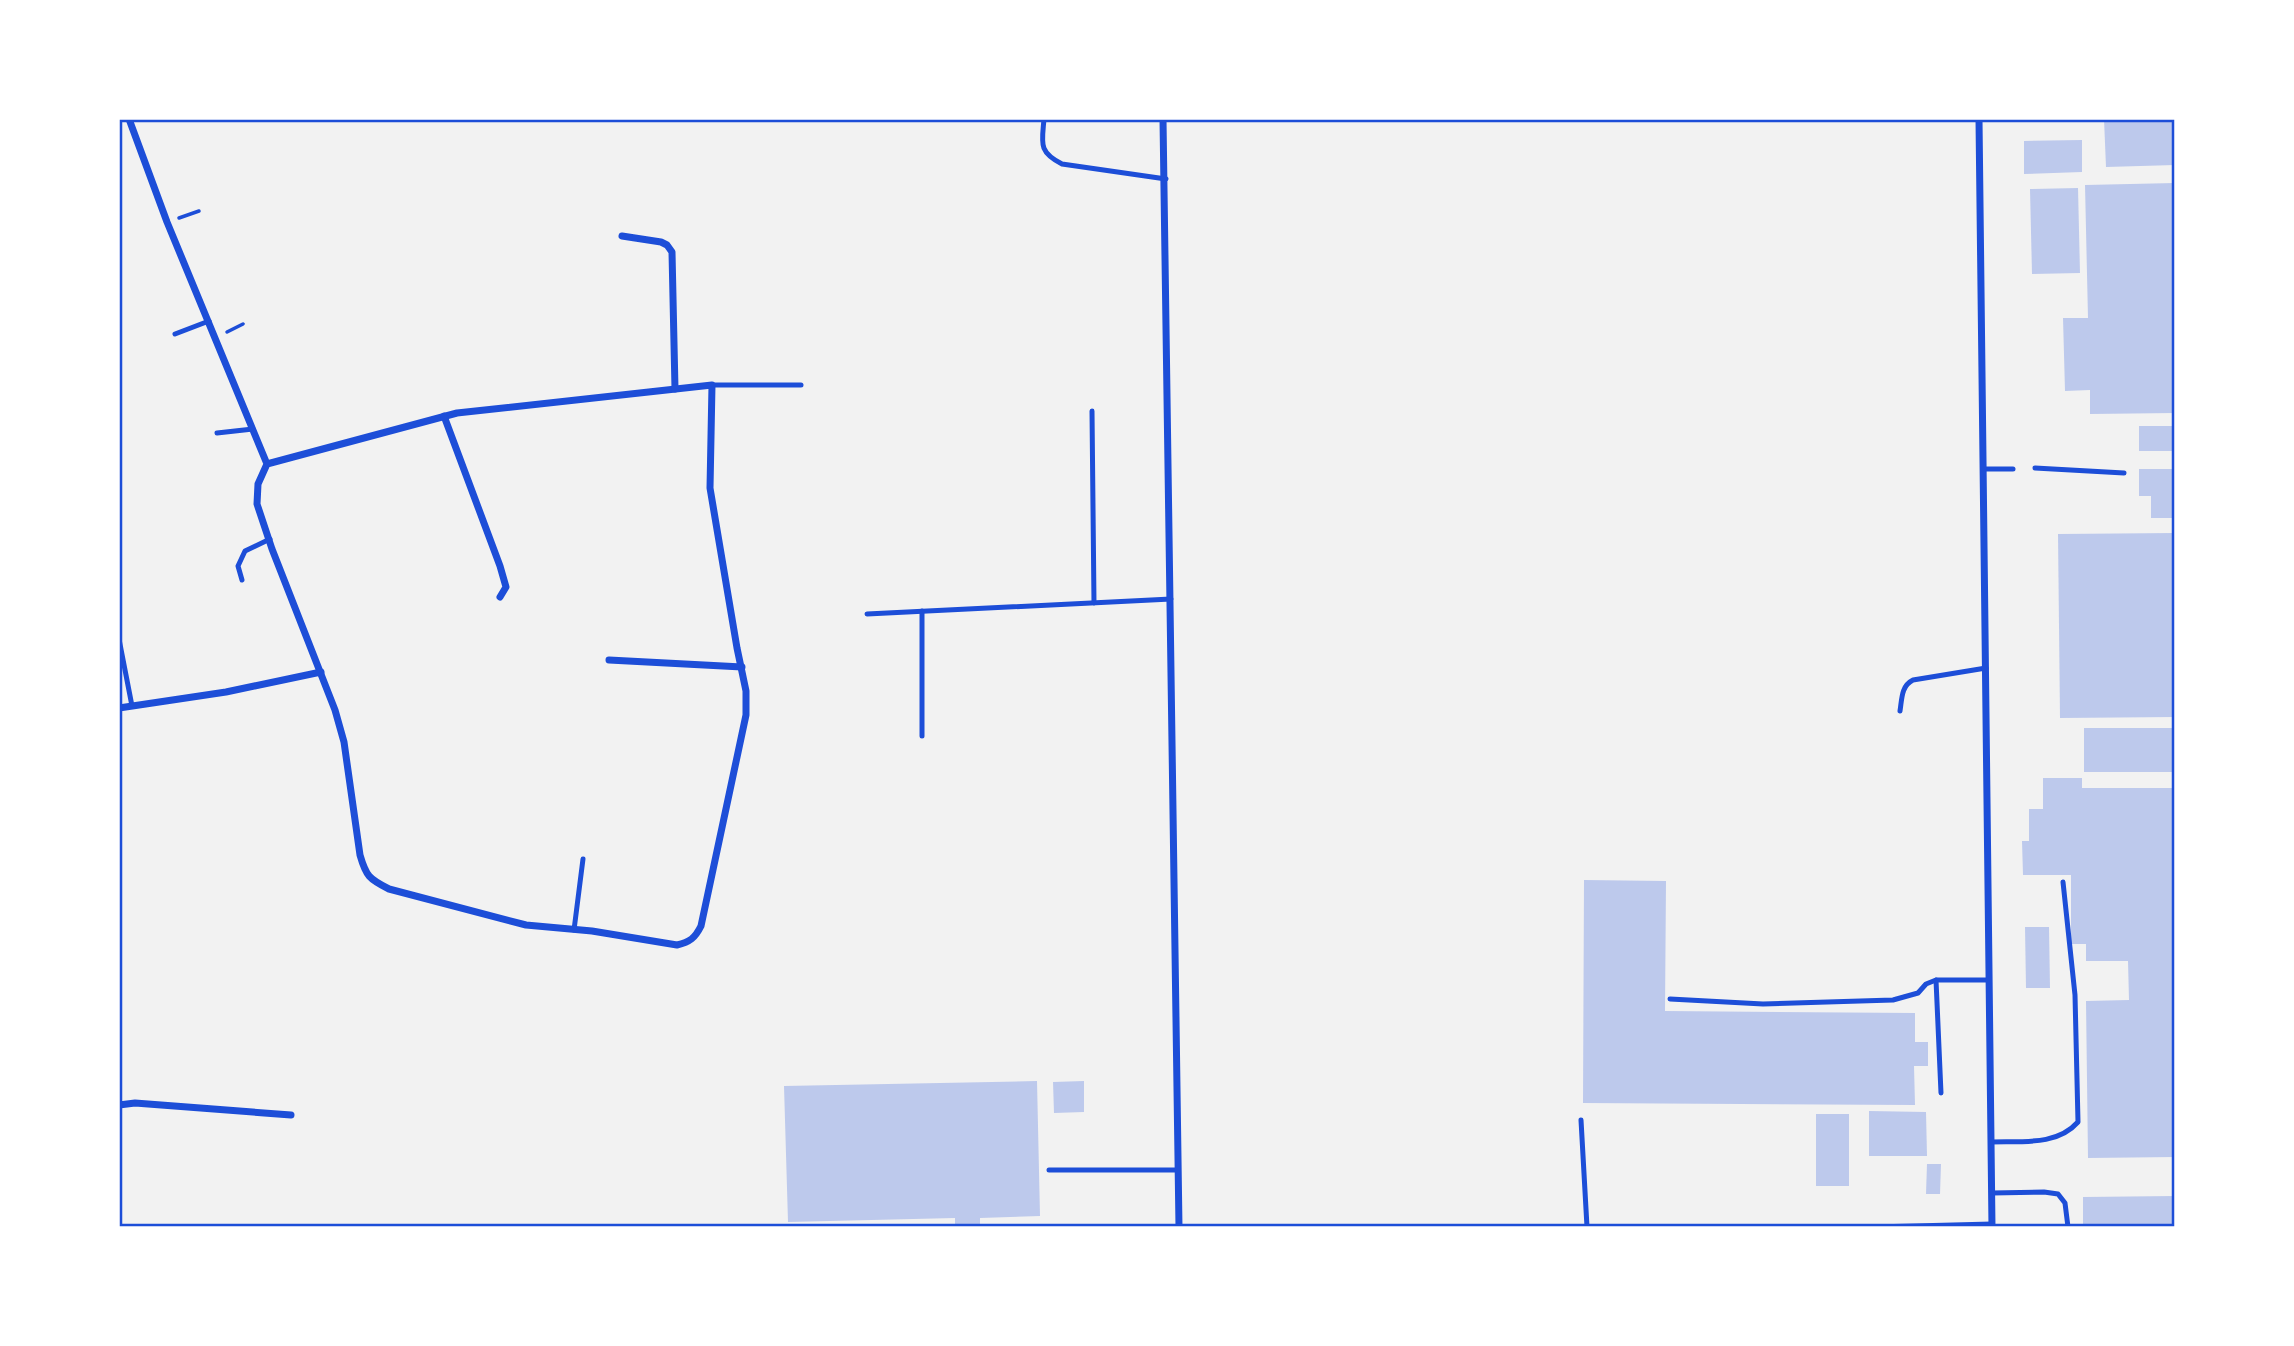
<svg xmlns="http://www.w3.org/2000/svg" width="2294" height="1346" font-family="'IBM Plex Serif',serif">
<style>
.building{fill:#bdc9ec}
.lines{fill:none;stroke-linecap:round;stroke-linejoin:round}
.path{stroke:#1d4ed8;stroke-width:3.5}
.service{stroke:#1d4ed8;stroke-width:5}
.minor{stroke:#1d4ed8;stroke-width:7}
.neatline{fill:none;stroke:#1d4ed8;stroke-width:2.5}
</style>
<rect width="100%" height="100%" fill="#f2f2f2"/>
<!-- building -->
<g class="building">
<path d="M2104,119h71v46l-69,2z"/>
<path d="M2082,140v32l-58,2v-33z"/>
<path d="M2175,183v230l-85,1v-24l-25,1 -2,-73h25l-3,-133z"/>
<path d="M2078,188l2,85 -48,1 -2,-85z"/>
<rect x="2139" y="426" width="36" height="25"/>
<path d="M2139,469h36v49h-24v-22h-12z"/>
<path d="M2175,533v184l-115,1 -2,-184z"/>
<rect x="2084" y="728" width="91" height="44"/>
<path d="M2043,778h39v10h93v369l-87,1 -2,-157 43,-1 -1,-39h-42v-17h-15v-69h-48l-1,-34h7v-32h14z"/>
<path d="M1584,880l82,1 -1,130 250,2v29h13v24h-14l1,39 -332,-2z"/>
<path d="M2025,927h24l1,61h-24z"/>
<path d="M1037,1081l3,135 -60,2v9h-25v-9l-167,4 -4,-136z"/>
<path d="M1084,1081v31l-30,1 -1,-31z"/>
<path d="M1869,1111l57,1 1,44h-58z"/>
<rect x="1816" y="1114" width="33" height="72"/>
<path d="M1927,1164h14l-1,30h-14z"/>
<path d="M2175,1196v31h-92v-30z"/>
</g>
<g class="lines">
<!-- path -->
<g class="path">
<path d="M179,218l20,-7"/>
<path d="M227,332l16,-8"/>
</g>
<!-- service -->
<g class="service">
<path d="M1044,119c-2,24 -6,33 18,45l104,15"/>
<path d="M175,334l34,-13"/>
<path d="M712,385h89"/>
<path d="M1092,411l2,192"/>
<path d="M217,433l36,-4"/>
<path d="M2035,468l89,5"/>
<path d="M1983,469h30"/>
<path d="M242,580l-4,-14 7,-15 25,-12"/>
<path d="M867,614l304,-15"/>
<path d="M119,639l13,67"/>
<path d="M1900,711c2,-12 1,-25 13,-31l73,-12"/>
<path d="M922,736v-125"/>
<path d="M574,930l9,-71"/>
<path d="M1936,980l5,113"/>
<path d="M1670,999l93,5 130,-4 25,-7 8,-9 10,-4h53"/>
<path d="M1581,1120l6,107"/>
<path d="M1991,1142c31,-1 66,4 87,-20l-3,-127 -12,-113"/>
<path d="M1049,1170h129"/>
<path d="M1992,1193l52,-1 14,2 7,9 3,24"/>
<path d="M1874,1227l118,-3"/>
</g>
<!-- minor -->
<g class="minor">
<path d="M129,119l38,103 100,242 -9,20 -1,20 15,45 63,161 9,32 16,113c6,21 9,24 29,34l137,36 66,6 85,14c13,-3 18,-7 24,-19l45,-211v-24l-9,-43 -27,-160 2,-103 -255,28 -190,51"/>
<path d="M1163,119l16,1108"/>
<path d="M1979,119l13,1108"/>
<path d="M622,236l39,6 6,3 5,7 3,137"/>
<path d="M444,416l56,150 6,21 -6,10"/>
<path d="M609,660l133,7"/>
<path d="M119,708l107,-16 95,-20"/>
<path d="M119,1105l16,-2 156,12"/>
</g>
</g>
<!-- border -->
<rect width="2294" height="1346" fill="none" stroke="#ffffff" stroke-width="242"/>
<rect x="121" y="121" width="2052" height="1104" class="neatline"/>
</svg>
